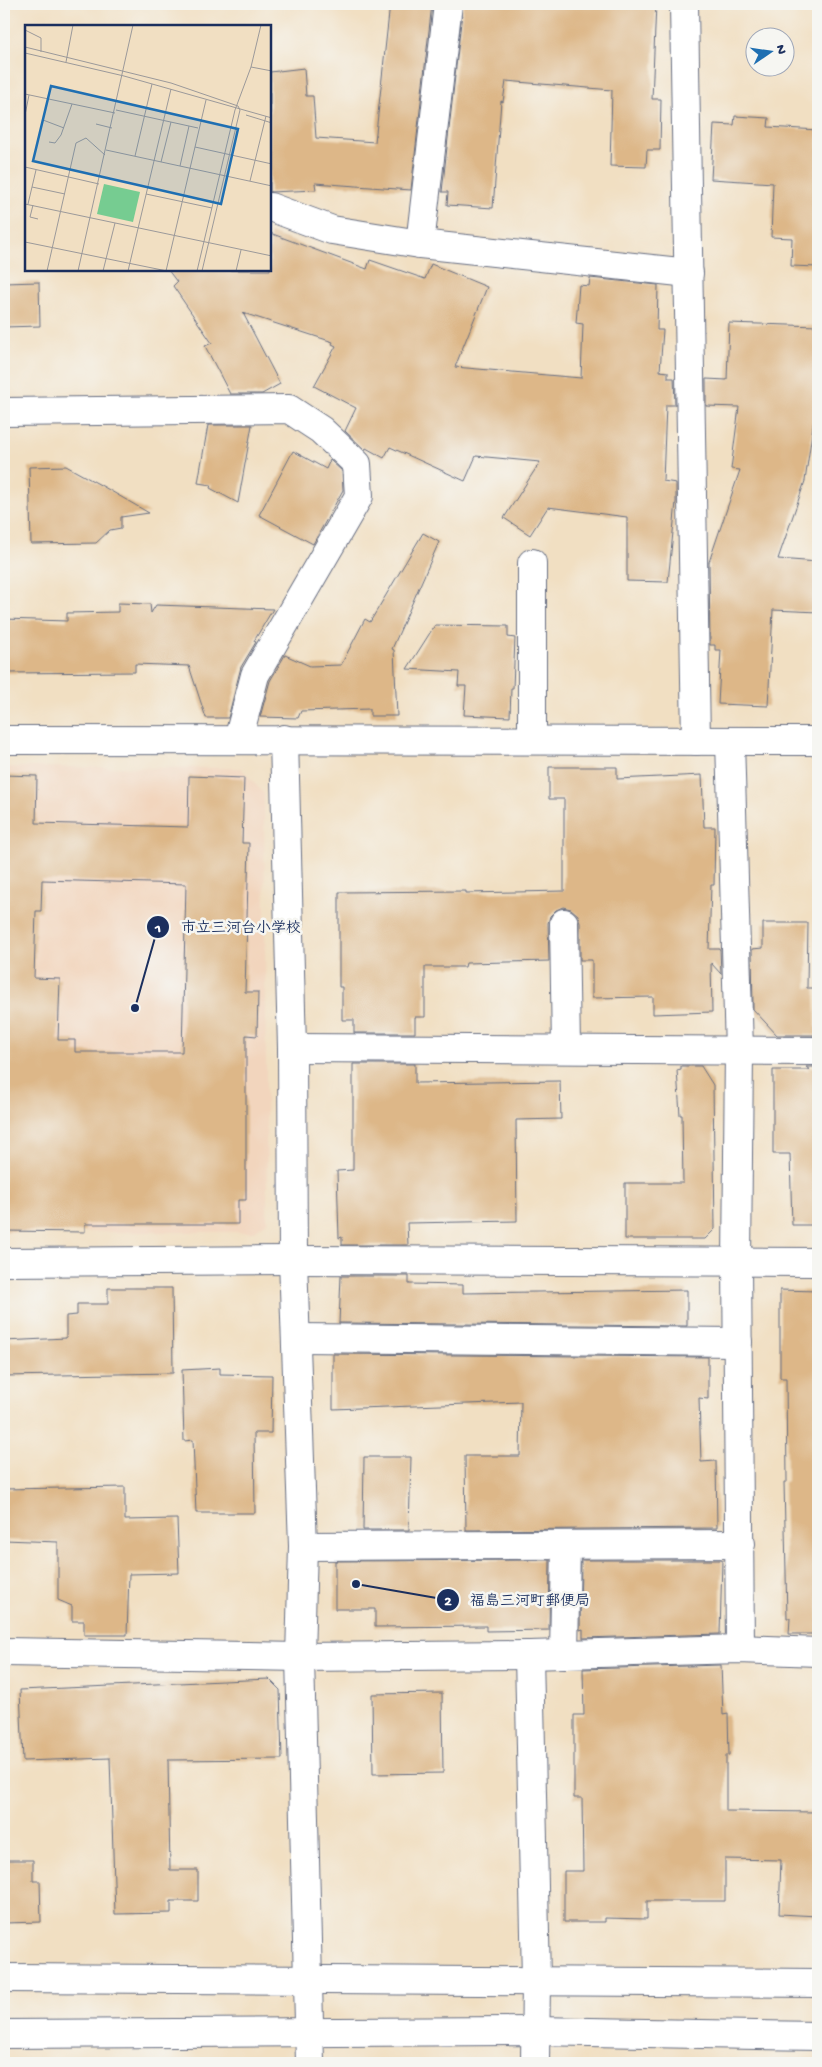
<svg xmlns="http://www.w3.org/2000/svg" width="822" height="2067" font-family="'Gochi Hand','Klee One',sans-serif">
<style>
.built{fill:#f2d5bd}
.building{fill:#ddb788;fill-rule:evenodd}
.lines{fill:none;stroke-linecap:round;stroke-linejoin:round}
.street-casing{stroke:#666d81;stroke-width:30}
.secondary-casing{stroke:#666d81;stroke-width:30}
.street{stroke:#fff;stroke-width:28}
.secondary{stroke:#fff;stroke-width:28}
.inset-road{fill:none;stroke:#9b999a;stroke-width:1}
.view{fill:#1f6fb2;fill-opacity:0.15;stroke:#1f6fb2;stroke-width:2.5}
.inset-edge{fill:none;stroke:#1b2f5e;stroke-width:2.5}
.leader{fill:none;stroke:#1b2f5e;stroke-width:2}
.callout-dot{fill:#1b2f5e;stroke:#f6f6f2;stroke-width:2}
.mark-label{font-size:15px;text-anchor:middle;font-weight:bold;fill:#fff}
.callout-label{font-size:15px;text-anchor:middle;font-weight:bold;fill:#1b2f5e;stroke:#f6f6f2;stroke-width:5;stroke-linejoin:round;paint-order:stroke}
</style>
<rect width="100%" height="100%" fill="#f6f6f2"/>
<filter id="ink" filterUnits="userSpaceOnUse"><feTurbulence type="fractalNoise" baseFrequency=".02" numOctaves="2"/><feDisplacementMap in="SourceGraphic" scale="10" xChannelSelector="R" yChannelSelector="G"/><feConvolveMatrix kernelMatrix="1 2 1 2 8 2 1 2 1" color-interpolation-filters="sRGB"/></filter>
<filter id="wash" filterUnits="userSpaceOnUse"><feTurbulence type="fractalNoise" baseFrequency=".0096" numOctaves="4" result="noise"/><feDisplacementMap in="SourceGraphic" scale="20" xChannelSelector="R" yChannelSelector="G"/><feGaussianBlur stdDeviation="1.12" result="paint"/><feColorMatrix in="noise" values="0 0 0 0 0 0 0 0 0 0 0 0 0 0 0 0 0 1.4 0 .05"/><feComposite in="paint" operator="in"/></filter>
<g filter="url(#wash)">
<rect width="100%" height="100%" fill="#f1dfc2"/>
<!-- built -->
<path class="built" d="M4,767l237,1 23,26 3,428 -14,10h-249z"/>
<g id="blocks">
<!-- building -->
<g class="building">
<path d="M390,4h42l-21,186 -96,-7 1,7 -46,2v-120l34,-4 2,28h7l3,42 59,4z"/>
<path d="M463,4h193l-4,95h9l-1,51h-13l-1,17 -36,-1 2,-76 -106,-9 -3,21 -2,-1 -8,107 -46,-3 1,-13h-6z"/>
<path d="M735,116l34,2 -1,9 50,3v137l-27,-1 1,-28 -21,-1 2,-54 -62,-4 3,-55 20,1z"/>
<path d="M270,233l97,36 3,-9 55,19 6,-15 56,23 -32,80 126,11 2,-54 -7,-1 3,-38 10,1 1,-8 68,7 -1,45h6l-3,41 8,1v6h6l1,27h-9l-3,76 13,2v19l-8,80 -41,-1v-64l-79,-10 -18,28 -26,-17 36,-56 -64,-6 -11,25 -75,-34 -6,11 -18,-10 -1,2 -20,-19 11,-23 -42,-22 22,-40 -4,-2 1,-2 -90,-29 37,71 -18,10h-32l-25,-48 7,-3 -39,-57 4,-4 -9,-12h102z"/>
<path d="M39,282l1,44 -36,1v-44z"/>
<path d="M729,323l89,3v86h-3l-10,69 -27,78 40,3v50l-45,-2 -5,96 -50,-2 3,-54h-6v-5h-5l-1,-83 31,-92 -9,-1 8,-62 -33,-1v-27l21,1z"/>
<path d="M208,425h44l-14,78 -28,-15 1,-3 -13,-2z"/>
<path d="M293,451l33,18 4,-9 12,11 1,19 -30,54 -54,-29z"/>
<path d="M66,466l38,21 45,26 -28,4v11l-11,2 -14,13 -65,1 -2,-77z"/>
<path d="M423,533l16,9 -47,107 2,1 3,66h-27v-7l-69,2 -3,7 -38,-1 10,-36 15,-26 25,11 31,-1 24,-46 5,3z"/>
<path d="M118,603l32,1 1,9 5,-8 117,4 -19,32 2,1 -15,25 -13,51h-22l-17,-52 -54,-2v8l-131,1v-54l63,2v-8l51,-1z"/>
<path d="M435,625l73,1v11l7,1 -2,50h-2l-1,29 -46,-2 2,-29h-8l1,-14 -52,-3z"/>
<path d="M549,767h68v12l85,-4 2,52h11l-1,58h-3l-2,64h11l1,25 -10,-11 1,49 -59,2v-17l-61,1v-38h-12v-37l-2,-8 -7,-6 -8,-2 -7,3 -6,6 -2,7 1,38 -83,2 -1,4h-40v50h-10v16h-61v-13h-12v-33h-3v-95l127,-1v2l98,-2v-92h-15z"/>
<path d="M4,775l33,1 -1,47 152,4 1,-51 55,2 -2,65h7l-4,149h13l-1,44 -11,-1v165h-8v24h-153v8l-81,-1zM42,880l144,4 -4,168h-107v-12h-17l2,-61 -26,-1 2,-67h5z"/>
<path d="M763,923h45l-1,65h8l1,47h-39l-24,-26 -1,-60 11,-1z"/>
<path d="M353,1064h62v19l145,-2 1,38 -45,1 1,101 -110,2 1,22h-66v-8l-3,1 -2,-67 16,-1z"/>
<path d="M681,1066h20l12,19 2,144 -10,10h-80v-56h58l-1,-68h-2l-3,-45 4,-1z"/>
<path d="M806,1067h11l1,3v155h-26l-2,-71h-17v-84h37z"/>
<path d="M341,1276h68v8l54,1v8l224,-3v36l-348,-3z"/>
<path d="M108,1288h64l1,85 -169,3v-35l62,-3v-22l11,-1v-11h31z"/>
<path d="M780,1290l38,1v343h-29l1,-16h-3l-3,-136h3l-1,-104h-6z"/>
<path d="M333,1354l375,3v42l-9,-1 2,64 15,-1 1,67 -251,2 -1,-74h55l1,-54 -188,7z"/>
<path d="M220,1368v6l52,1 -1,58h-17l1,80h-59l-3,-73 -9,1 -2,-71z"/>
<path d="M364,1457h47l-2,73h-46z"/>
<path d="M125,1487v33l52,-1 2,54 -50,1 -2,61h-43v-14h-12v-15l-14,-6v-58l-54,-2v-51z"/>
<path d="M550,1560l-1,70 -63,1v-5l-111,1v-18h-40v-48z"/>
<path d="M581,1560h141l-2,74 -137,4v-9l-3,1z"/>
<path d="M721,1665l2,50 5,-1 1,41h-3v56l92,1v104l-39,-2 2,-54 -56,-1v42h-78v18l-42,-1v4h-41v-51h19l-1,-73h-8v-83h10l-1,-46z"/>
<path d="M269,1679l11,11 2,69 -114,1 2,110h28v31h-27v12l-56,1 -5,-156 -87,3 -3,-71z"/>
<path d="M442,1693l1,80 -70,1 -1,-80z"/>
<path d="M4,1860h29v21h7l1,41 -37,1z"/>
</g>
</g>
</g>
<g filter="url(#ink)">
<use href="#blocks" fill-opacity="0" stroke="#666d81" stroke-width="1"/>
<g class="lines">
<defs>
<g id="street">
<path d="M684,4l12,737"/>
<path d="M270,207l62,23 88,14 269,29"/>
<path d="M420,244l28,-240"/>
<path d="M4,412l285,-3 32,21 36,34 2,32 -104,179 -17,65"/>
<path d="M532,563v177"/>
<path d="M284,739l8,309 1,212 10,286 -3,111 10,406"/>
<path d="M4,740l814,1"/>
<path d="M730,741l9,309 -2,212 3,387"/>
<path d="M564,923l2,126"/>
<path d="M292,1048l526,3"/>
<path d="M4,1262l289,-2 525,2"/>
<path d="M296,1338l442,4"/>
<path d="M303,1546l438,-2"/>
<path d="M4,1652l296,5 229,-2 211,-6 78,3"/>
<path d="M564,1654l2,-109"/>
<path d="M529,1655l7,325 -1,83"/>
</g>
<g id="secondary">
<path d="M4,1978l814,5"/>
<path d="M4,2034l531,-3 283,5"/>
</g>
</defs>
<!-- street casing -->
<use href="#street" class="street-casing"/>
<!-- secondary casing -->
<use href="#secondary" class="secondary-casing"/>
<!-- street -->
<use href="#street" class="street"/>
<!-- secondary -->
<use href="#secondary" class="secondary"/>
</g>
</g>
<!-- overview -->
<g transform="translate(25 25)">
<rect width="246" height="246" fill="#f1dfc2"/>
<path d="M79,159l36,8 -7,30 -36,-8z" fill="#76cc91"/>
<path class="inset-road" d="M0,5l16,8v14M0,22l146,36 67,23 2,4M0,28l99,23 148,42M41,37l7,-37M226,42l21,4M0,69l90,19M91,85l82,18M0,90l4,-20M221,90l26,8M18,95l21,8M71,99l16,4M24,117l6,1 6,-8 11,-31M170,122l77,17M81,125l166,36M110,131l17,-72M136,137l10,-40M155,141l9,-40M0,142l74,17M225,156l16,-65M7,162l33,7M121,169l66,14M0,179l247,52M3,179l8,-34M8,180l-3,12 8,2M0,217l142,29M22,246l29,-128 10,-5 19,17M53,246l55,-246M78,246l12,-48M103,246l43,-182M141,246l40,-171M172,246l38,-161 16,-43 10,-42M177,246l38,-161M211,246l5,-21"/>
<path class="view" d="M26,61l187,43 -17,75 -188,-43z"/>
<rect width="246" height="246" class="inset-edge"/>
</g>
<!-- callouts -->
<path class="leader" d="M135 1008L158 927M356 1584L448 1600"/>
<g class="callout-dot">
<circle cx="135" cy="1008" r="5"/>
<circle cx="356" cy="1584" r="5"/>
<circle cx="158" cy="927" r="12"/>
<circle cx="448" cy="1600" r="12"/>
</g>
<g class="mark-label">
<text x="158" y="932">1</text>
<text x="448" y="1605">2</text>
</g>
<g class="callout-label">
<text x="241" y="932">市立三河台小学校</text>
<text x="530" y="1605">福島三河町郵便局</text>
</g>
<!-- margin -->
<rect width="822" height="2067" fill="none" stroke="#f6f6f2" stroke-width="20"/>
<!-- north arrow -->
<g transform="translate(770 52) rotate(77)"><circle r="24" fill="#f6f6f2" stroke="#9ea6b7"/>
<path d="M0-4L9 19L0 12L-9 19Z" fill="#1f6fb2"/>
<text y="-8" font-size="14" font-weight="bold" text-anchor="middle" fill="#1b2f5e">N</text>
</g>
</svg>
